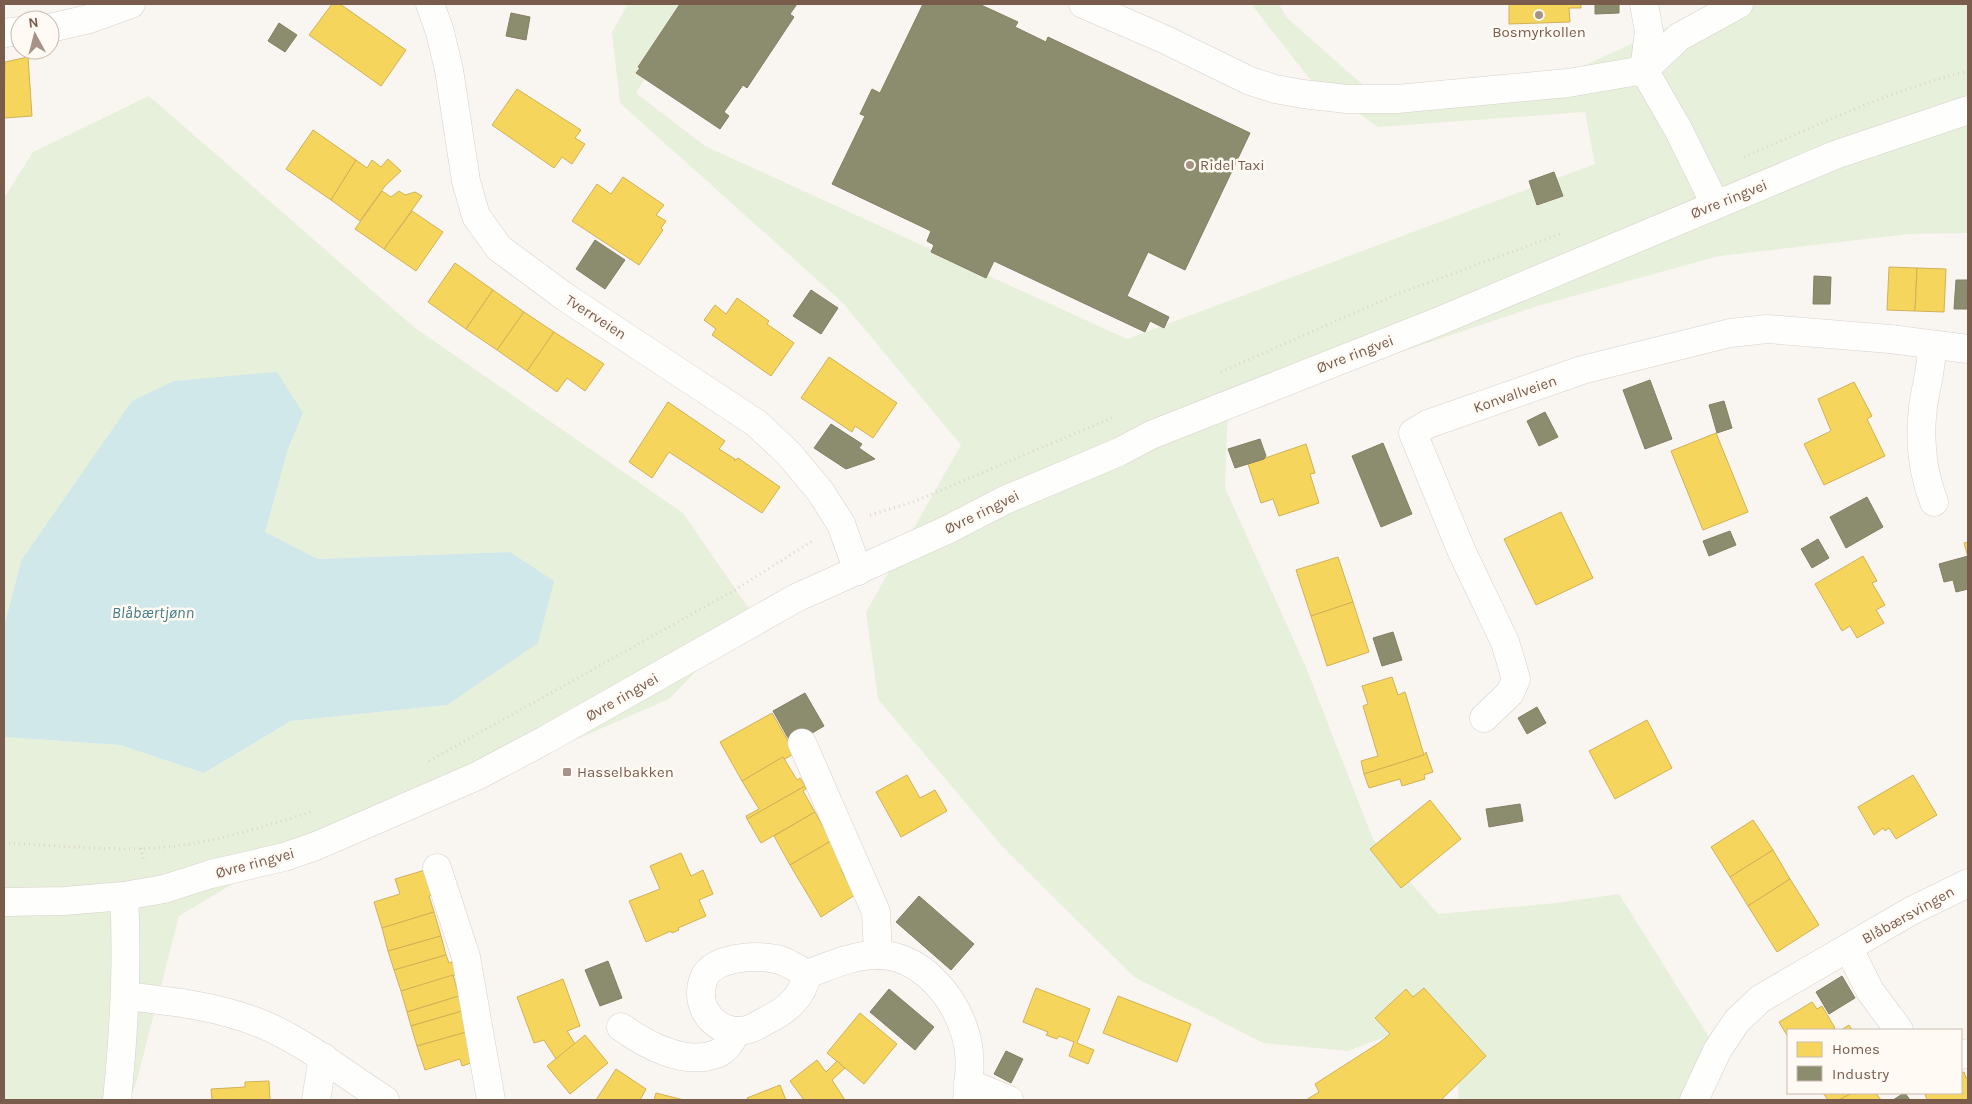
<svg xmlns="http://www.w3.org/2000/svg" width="1972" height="1104" font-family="Karla,sans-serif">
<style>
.green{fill:#e7f0db}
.water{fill:#d0e8ea}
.homes{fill:#f6d55c;stroke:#d1b158}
.industry{fill:#8c8c6e;stroke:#877e64}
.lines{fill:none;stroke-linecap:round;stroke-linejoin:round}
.minor-casing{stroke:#d7d1cb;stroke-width:29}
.path{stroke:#dcd5d0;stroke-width:3;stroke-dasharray:1 4;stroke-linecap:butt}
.minor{stroke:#fefefd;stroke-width:28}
.poi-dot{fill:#a69286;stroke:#fffaf3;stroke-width:2}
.labels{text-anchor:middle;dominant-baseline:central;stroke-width:5;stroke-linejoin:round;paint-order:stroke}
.poi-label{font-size:15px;fill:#7a5c4d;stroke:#fffaf3;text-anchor:start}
.street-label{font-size:15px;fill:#7a5c4d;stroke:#fffaf3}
.water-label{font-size:16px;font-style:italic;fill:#437c86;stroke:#fffaf3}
</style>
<rect width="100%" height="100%" fill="#f9f5f0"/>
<!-- green -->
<g class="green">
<path d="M628,4h63l-55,89 69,53 422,193 468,-175 -10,-52 -207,15 -69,-49 -58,-74h28l8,14 93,82 151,-17 52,-17 136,-62h249v229l-59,1 -190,22 -182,50 -175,59 -134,38 -3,85 80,177 68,174 65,75 118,-11 63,-9 95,151 -20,55h-236l1,-35 -69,-30 -42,16 -85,-8 -129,-66 -132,-131 -124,-147 -12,-87 95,-167 -118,-142 -223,-200 -8,-71z"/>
<path d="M149,96l266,232 268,185 69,100 -83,86 -168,73 -180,59 -142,85 -42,164 -7,20h-126v-363l116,8 84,28 87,-52 156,-16 63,-153 -192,7 -54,-27 24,-83 15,-36 -282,148 -17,66v-429l29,-46z"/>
</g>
<!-- water -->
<path class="water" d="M277,372l26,41 -15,36 -23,83 53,27 192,-7 44,29 -16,62 -91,62 -156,16 -87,52 -84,-28 -116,-8v-110l17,-66 111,-160 42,-20z"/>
<!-- homes -->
<g class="homes">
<path d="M332,4h8l66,46 -25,36 -72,-51z"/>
<path d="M1509,4h72v4h-12l1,14 -61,2z"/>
<path d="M28,57l4,59 -28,2 1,-56z"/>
<path d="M517,89l64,41 -6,8 10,6 -13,20 -10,-7 -8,11 -62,-43z"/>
<path d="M313,130l43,30 -25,40 -45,-31z"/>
<path d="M388,159l13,12 -16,15 -25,35 -29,-21 25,-40 11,8 5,-8 9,7z"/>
<path d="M623,177l41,28 -8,10 10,6 -5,7 2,2 -24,35 -67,-44 25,-37 14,10z"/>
<path d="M382,191l9,6 8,-6 6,4 10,-3 7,4 -38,53 -29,-20z"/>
<path d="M412,211l31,21 -27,39 -32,-22z"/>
<path d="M455,263l38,27 -27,39 -38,-27z"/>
<path d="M1889,267l28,1 -2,43 -28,-1z"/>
<path d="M1917,268l29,1 -2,43 -29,-1z"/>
<path d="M493,290l31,22 -27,38 -31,-21z"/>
<path d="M737,298l32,23 -2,3 27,19 -23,33 -59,-41 4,-6 -12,-9 11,-15 11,9z"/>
<path d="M524,312l30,20 -27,39 -30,-21z"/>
<path d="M554,332l50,32 -19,27 -18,-13 -10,14 -30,-21z"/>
<path d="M829,357l68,46 -24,35 -18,-12 -3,6 -51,-34z"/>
<path d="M1854,382l18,34 -5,3 18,37 -61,29 -20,-41 27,-13 -13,-32z"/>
<path d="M668,402l57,39 -6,8 16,10 -1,2 4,-3 42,29 -18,26 -93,-61 -17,26 -23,-16z"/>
<path d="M1716,433l32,79 -45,18 -32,-79z"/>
<path d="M1306,444l9,29 -5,1 9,29 -40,13 -6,-17 -12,4 -13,-39z"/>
<path d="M1561,512l32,66 -57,27 -32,-66z"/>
<path d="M1968,542v15l-4,-14z"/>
<path d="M1863,556l14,25 -5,2 13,22 -9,5 8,13 -27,15 -7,-12 -8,5 -27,-47z"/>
<path d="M1338,557l15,45 -42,14 -15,-46z"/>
<path d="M1353,602l16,50 -42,14 -16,-50z"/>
<path d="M1392,677l6,18 7,-3 19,63 -60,19 -3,-13 17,-5 -15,-50 5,-2 -6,-18z"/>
<path d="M772,713l23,40 -10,6 -2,-2 -41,24 -22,-39z"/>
<path d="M1647,720l25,48 -57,31 -26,-48z"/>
<path d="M1426,752l7,20 -9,3 1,4 -23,7 -2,-7 -31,9 -5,-14 60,-19z"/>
<path d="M783,757l14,23 3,-2 5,8 -58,33 -1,-3 13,-7 -17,-28z"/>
<path d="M907,775l13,23 15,-8 12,21 -46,26 -25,-45z"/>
<path d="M1913,775l24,40 -41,24 -7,-11 -4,3 -2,-3 -9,7 -16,-28z"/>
<path d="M805,786l1,3 -3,2 12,21 -54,31 -14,-24z"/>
<path d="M1430,800l31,39 -60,49 -31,-39z"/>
<path d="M815,812l16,29 -41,24 -16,-29z"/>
<path d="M1753,820l20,30 -43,27 -19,-30z"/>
<path d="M831,841l16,26 -6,3 14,25 -34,22 -31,-52z"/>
<path d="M1773,850l17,29 -42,27 -18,-29z"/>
<path d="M681,853l10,23 12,-6 10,24 -14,6 7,16 -28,12 1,2 -7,3 -1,-2 -25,11 -17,-41 31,-12 -10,-23z"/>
<path d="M425,870l8,25 -4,1 5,16 -52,16 -8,-26 26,-8 -5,-15z"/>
<path d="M1790,879l29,46 -42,27 -29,-46z"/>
<path d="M434,912l7,24 -53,15 -6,-23z"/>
<path d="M441,936l5,19 -52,15 -6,-19z"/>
<path d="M446,955l3,8 5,-2 4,13 -57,17 -7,-21z"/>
<path d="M453,975l6,21 -52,16 -6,-21z"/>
<path d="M563,979l17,47 -13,5 8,13 -19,15 -12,-19 -10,3 -17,-46z"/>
<path d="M1036,988l54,21 -13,34 17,7 -6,14 -19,-8 5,-14 -15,-6 -2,3 -11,-4 2,-3 -25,-10z"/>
<path d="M1424,988l62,68 -45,44h-135l13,-8 -4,-8 64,-41 11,-9 -15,-16 31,-29 7,8z"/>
<path d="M459,996l10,13 -58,17 -4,-14z"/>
<path d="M1118,996l73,28 -14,38 -74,-29z"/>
<path d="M1812,1002l5,7 5,-3 13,22 -4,2h-43v7l-9,-15z"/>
<path d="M469,1009l1,22 -53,15 -6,-20z"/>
<path d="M860,1013l37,31 -33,40 -37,-31z"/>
<path d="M1849,1025l3,5h-11z"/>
<path d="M470,1031l4,31 -12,4 -2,-7 -35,11 -8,-24z"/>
<path d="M585,1035l23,28 -38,31 -23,-28z"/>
<path d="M817,1060l9,12 11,-11 8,7 -13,12 13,20h-41l-14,-19z"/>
<path d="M616,1069l30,20 -6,11h-44z"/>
<path d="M1964,1072l2,6 2,-1v23h-41l-2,-6 2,-1h34v-20z"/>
<path d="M269,1081l1,19h14h-72l-1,-11 34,-2v-5z"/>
<path d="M780,1085l6,15h-38l-1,-2z"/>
<path d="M656,1093l28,7h-30z"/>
<path d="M1823,1093h29l-13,7h-11z"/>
<path d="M1852,1093h24l5,7h-42z"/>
</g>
<!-- industry -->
<g class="industry">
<path d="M680,4h117l-7,10 4,3 -47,71 -4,-3 -19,27 5,4 -9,13 -84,-56 4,-5 -2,-1z"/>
<path d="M923,4h56l39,18 -3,5 31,15 2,-5 202,96 -65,137 -37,-18 -21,44 42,21 -5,11 -14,-7 -5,11 -151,-71 -8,17 -55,-26 3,-7 -7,-4 4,-10 -99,-47 33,-68 -5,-2 12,-25 8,4z"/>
<path d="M1595,4h24v9l-24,1z"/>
<path d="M511,13l19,4 -4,23 -20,-4z"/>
<path d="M279,23l18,12 -12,17 -17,-11z"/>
<path d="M1554,172l9,24 -26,9 -8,-24z"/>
<path d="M595,240l30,20 -20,29 -29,-20z"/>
<path d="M1814,276l17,1 -1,27h-17z"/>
<path d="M1956,280h12v29h-14z"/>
<path d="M811,290l27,18 -17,26 -28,-18z"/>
<path d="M1650,380l22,59 -27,10 -22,-59z"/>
<path d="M1724,401l8,27 -15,5 -8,-28z"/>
<path d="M1545,412l13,25 -19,9 -12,-25z"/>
<path d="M831,424l31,20 -3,4 16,11 -29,10 -32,-21z"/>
<path d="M1260,439l6,17 -2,3 -29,9 -7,-19z"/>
<path d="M1383,443l29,71 -31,13 -29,-71z"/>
<path d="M1867,497l16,30 -37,21 -16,-31z"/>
<path d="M1730,531l6,14 -27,11 -6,-15z"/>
<path d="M1818,539l11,19 -17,10 -11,-19z"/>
<path d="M1968,556v33l-12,3 -3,-12 -9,2 -5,-18z"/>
<path d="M1393,632l9,28 -20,6 -9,-28z"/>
<path d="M805,693l19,33 -32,19 -19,-34z"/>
<path d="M1537,707l9,16 -19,11 -9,-16z"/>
<path d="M1520,804l3,17 -34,6 -3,-18z"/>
<path d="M919,896l55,48 -23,26 -55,-48z"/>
<path d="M608,961l14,37 -22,8 -15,-36z"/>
<path d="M1842,976l13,22 -26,16 -13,-22z"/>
<path d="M889,989l45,38 -19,23 -45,-38z"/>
<path d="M1006,1051l17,8 -12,24 -17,-9z"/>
<path d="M1905,1093l5,7h-17l11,-7z"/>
</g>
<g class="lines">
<defs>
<g id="minor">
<path d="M430,4l10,28 9,38 17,111 10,35 23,32 66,49 191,126 33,31 31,37 21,33 17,47"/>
<path d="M1083,4l83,36 84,41 25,8 28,5 44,5h50l171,-16 76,-13 34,59 37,75"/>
<path d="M50,28l39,-9 42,-15"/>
<path d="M4,33l16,-2"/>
<path d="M1644,70l35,-33 60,-33"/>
<path d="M1644,70l5,-38 -5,-28"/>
<path d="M1932,345c0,22 -6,41 -9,62 -4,32 -1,64 11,95"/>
<path d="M1484,718l26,-25 6,-14 -11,-37 -43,-90 -49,-119 15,-9 154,-54 148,-37 37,-4 123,10 78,10"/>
<path d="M802,743l74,169 2,43"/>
<path d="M437,868l29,89 25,143"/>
<path d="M4,902l60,-1 60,-5 40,-7 47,-15 73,-17 32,-11 161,-70 68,-36 251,-142 151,-68 58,-30 114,-48 32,-17 286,-113 398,-167 133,-45"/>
<path d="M1849,949l21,42 29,39"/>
<path d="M807,974c-4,23 -20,36 -40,46 -10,6 -20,12 -32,11 -25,-3 -41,-28 -31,-53 9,-22 56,-24 76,-18 9,3 18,9 27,14 23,-8 45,-19 69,-19 44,-1 79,41 90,81 6,21 3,43 1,64"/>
<path d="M125,996c46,5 93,10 137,28 45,19 83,51 123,76"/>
<path d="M621,1027c25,18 64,39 95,27 10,-3 16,-14 21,-23"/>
<path d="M1961,1055l7,-2"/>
<path d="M968,1083l41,17"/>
<path d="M117,1100c7,-68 11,-135 7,-204"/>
<path d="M316,1100l7,-43"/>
<path d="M1694,1100l24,-51 19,-28 23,-22 151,-88 57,-28"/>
</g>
</defs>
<!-- minor casing -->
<use href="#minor" class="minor-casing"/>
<!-- path -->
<g class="path">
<path d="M1744,157c73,-32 147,-67 224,-86"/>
<path d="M1221,372l174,-77 168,-62"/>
<path d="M870,515l43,-13 201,-85"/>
<path d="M429,761l306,-171 79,-50"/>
<path d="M4,843c53,2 120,10 172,3 46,-6 94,-21 138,-35"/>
<path d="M141,848l3,14"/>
</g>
<!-- minor -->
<use href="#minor" class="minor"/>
</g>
<!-- markers -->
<g class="poi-dot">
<circle cx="1539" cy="15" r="5"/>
<circle cx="1190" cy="165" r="5"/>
<rect x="562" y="767" width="10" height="10" rx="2.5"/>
</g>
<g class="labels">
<!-- poi labels -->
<g class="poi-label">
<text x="1539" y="32" text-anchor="middle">Bosmyrkollen</text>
<text x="1200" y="165">Ridel Taxi</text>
<text x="577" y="772">Hasselbakken</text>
</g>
<!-- street labels -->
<g class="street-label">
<text transform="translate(1729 199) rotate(-22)">Øvre ringvei</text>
<text transform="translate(596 317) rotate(33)">Tverrveien</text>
<text transform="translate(1355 354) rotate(-21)">Øvre ringvei</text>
<text transform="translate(1515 394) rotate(-19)">Konvallveien</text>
<text transform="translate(982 512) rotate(-26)">Øvre ringvei</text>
<text transform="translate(622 697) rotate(-30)">Øvre ringvei</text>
<text transform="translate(255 863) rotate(-15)">Øvre ringvei</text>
<text transform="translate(1908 915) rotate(-29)">Blåbærsvingen</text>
</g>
<!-- water labels -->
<g class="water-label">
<text x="153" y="612">Blåbærtjønn</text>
</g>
</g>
<!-- border -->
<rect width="1972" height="1104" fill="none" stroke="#7a5c4d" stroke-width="10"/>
<!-- legend -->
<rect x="1787" y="1029" width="175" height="65" fill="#fffaf3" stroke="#cabbb1"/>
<rect x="1797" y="1042" width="25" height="15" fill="#f6d55c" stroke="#cabbb1"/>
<text x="1832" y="1054" font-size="15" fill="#7a5c4d">Homes</text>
<rect x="1797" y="1066" width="25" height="15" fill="#8c8c6e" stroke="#cabbb1"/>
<text x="1832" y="1079" font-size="15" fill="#7a5c4d">Industry</text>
<!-- north arrow -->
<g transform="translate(35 35) rotate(353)"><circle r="24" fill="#fffaf3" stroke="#cabbb1"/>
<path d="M0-4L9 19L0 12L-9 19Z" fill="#a69286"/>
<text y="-8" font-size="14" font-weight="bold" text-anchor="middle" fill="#7a5c4d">N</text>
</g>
</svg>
